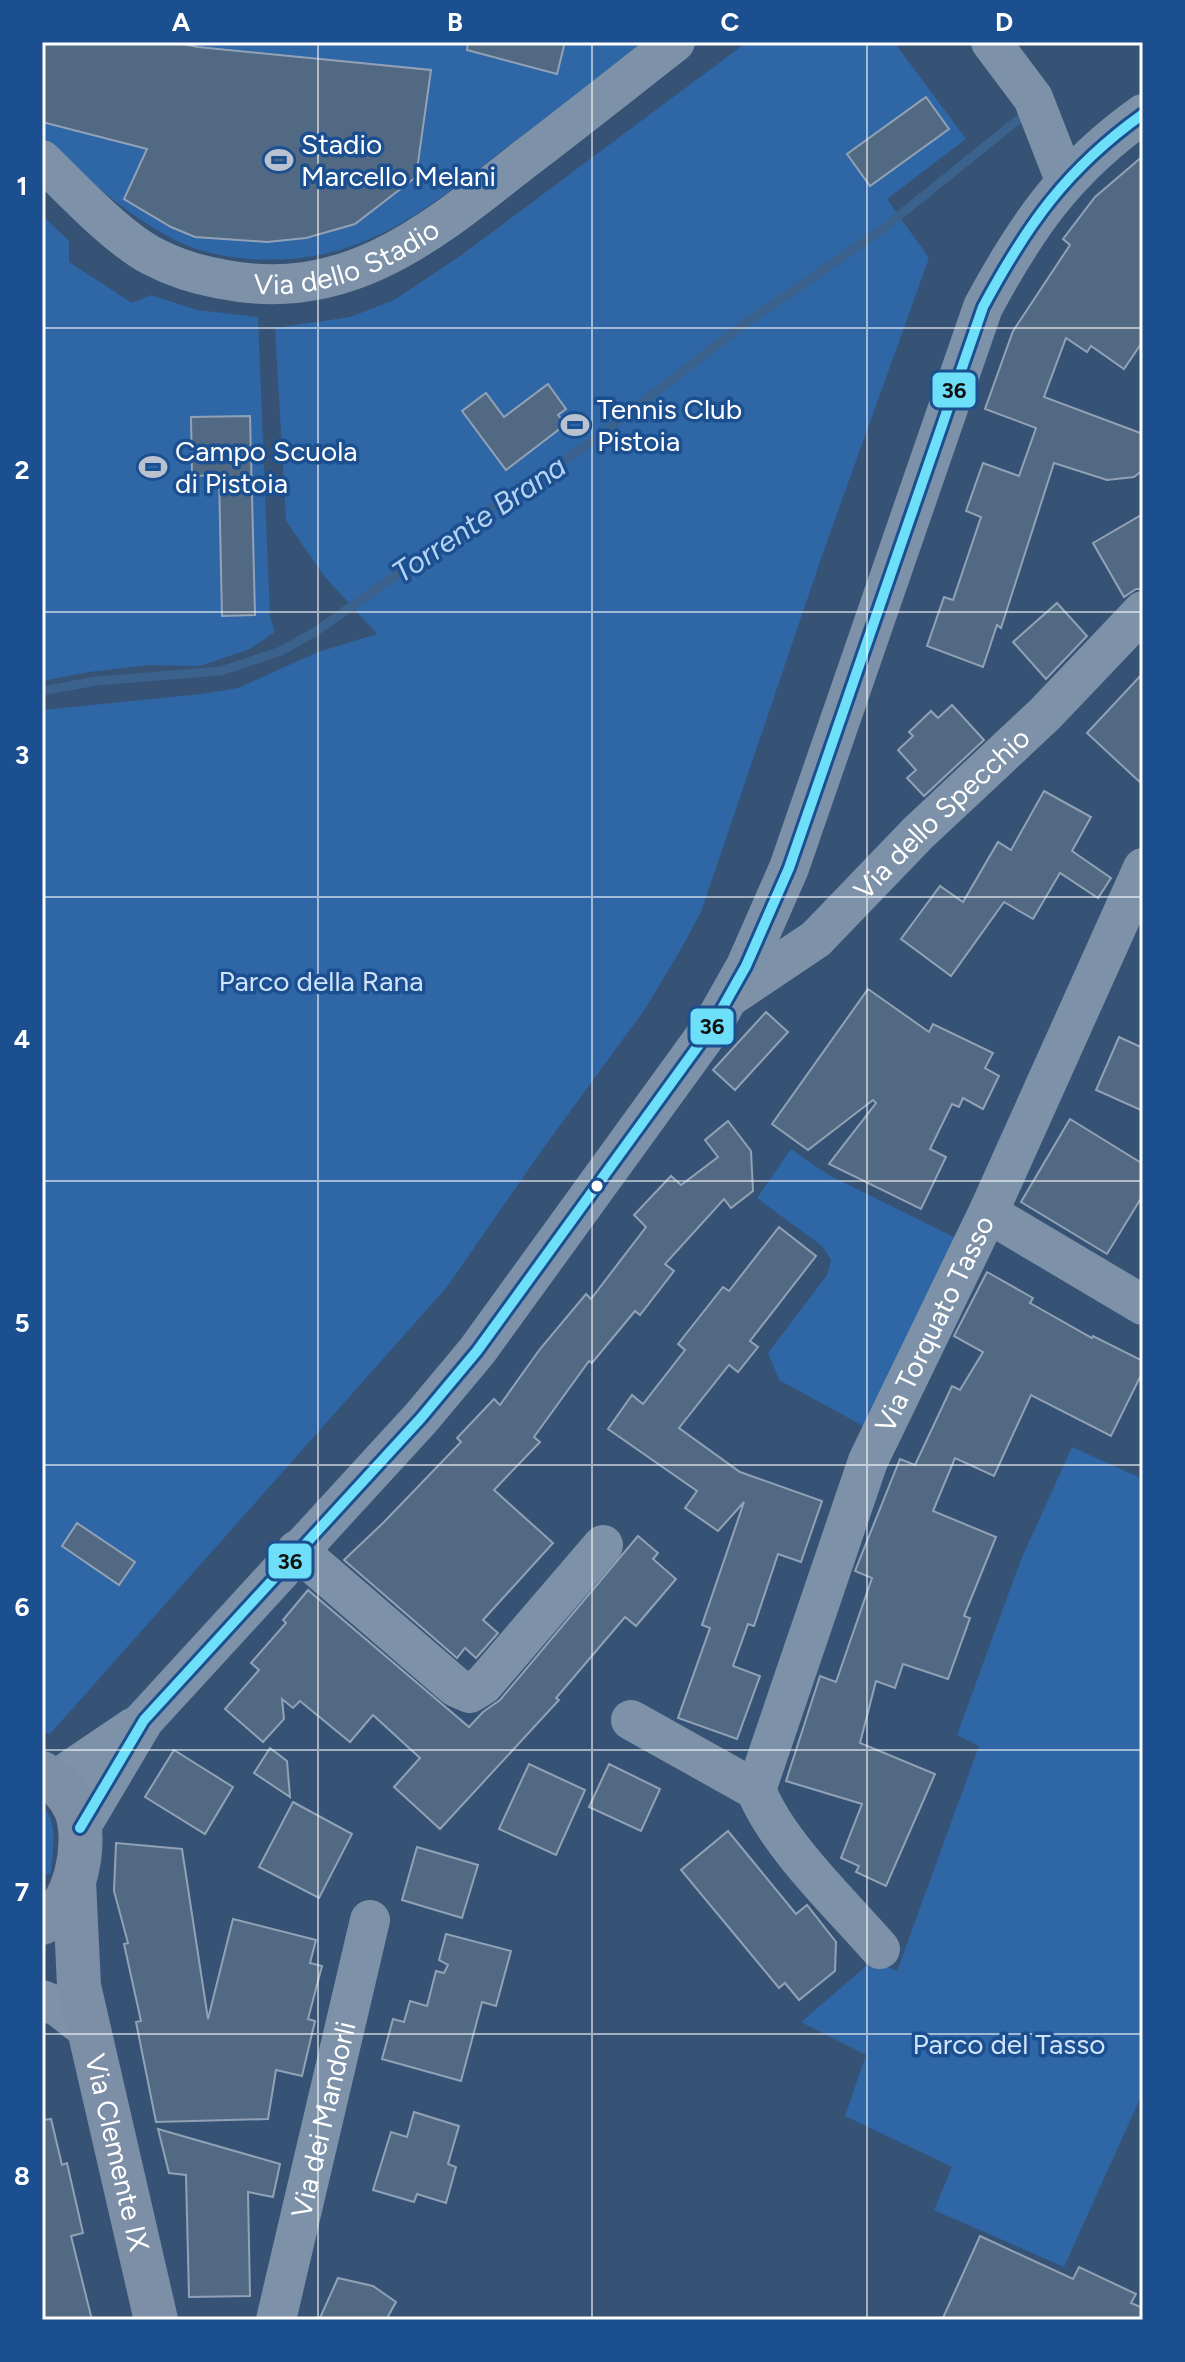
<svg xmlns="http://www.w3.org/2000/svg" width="1185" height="2362" font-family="Figtree,sans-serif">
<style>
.green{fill:#2f66a5}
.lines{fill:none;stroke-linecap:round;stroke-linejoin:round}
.stream{stroke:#3b618d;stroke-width:9}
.building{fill:#526984;stroke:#92a2b6;stroke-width:2}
.minor{stroke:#7d92a8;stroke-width:40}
.major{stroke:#7d8ea7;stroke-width:44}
.bus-1-casing{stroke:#1b4f8f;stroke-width:16}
.bus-1{stroke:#6ddff8;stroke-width:10}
.grid{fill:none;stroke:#fff;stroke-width:2;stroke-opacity:0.55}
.bus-dot{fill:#fff;stroke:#1b4f8f;stroke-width:3}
.labels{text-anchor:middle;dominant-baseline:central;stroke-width:7;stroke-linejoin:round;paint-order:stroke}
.poi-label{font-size:28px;fill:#fff;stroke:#1b4f8f;text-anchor:start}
.street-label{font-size:28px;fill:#fff;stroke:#1b4f8f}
.park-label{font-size:28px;fill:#cfe3fa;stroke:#1b4f8f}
.water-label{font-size:30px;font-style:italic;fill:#b5d3f5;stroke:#1b4f8f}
.line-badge{stroke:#1b4f8f;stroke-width:3}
.pale-badge-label{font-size:22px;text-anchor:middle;font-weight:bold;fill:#111}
.neatline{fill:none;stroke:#fff;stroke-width:3}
.grid-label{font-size:26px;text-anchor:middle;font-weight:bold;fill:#fff}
</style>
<rect width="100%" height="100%" fill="#365274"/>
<!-- green -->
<g class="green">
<path d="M42,42h604c-45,34 -91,69 -136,103 -82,63 -148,122 -259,114 -24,-2 -48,-6 -70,-16 -53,-26 -98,-67 -139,-108z"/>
<path d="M747,42h147l72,97 -79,60 42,59 -105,292 -123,362 -20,37 -36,60 -100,137 -99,142 -396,446 -8,-2v-1022l159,-16 37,-6 80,-36 59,-18 -52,-57 -39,-56 -11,-193 75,-11 44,-17 66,-44z"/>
<path d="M42,215l27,26v21l63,41 19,-8 46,15 61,7 12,300 5,15 -25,17 -50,17 -51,-1 -60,7 -47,9z"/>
<path d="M791,1149l36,25 129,64 -89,190 -88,-48 -11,-27 59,-78 4,-15 -9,-14 -65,-48z"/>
<path d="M1072,1447l71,32v613l-79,175 -130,-57 18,-43 -107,-51 21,-61 -65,-33 71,-61 25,10 82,-225 -22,-11 63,-173z"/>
<path d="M42,1806c18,17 10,44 9,67l-9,3z"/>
</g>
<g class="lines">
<!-- stream -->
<path class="stream" d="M42,691l54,-10 125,-10 60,-20 34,-19 152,-107 119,-79 151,-117 143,-98 139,-112"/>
</g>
<!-- building -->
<g class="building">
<path d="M42,42h130l26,5 233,23 -15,107 -61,47 -49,14 -39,4 -72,-5 -24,-10 -47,-28 23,-50 -105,-27z"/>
<path d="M468,42h97l-8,32 -90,-24z"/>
<path d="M926,97l23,32 -79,57 -23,-32z"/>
<path d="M1143,156v185l-19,28 -33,-23 -4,6 -21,-14 -22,59 99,37v36l-9,7 -27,3 -53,-17 -53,165 -4,-3 -14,42 -56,-21 17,-49 9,3 28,-83 -15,-6 17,-48 36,13 17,-48 -51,-19 28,-78 57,-86 -7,-6 32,-42z"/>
<path d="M548,384l18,25 -8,6 8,9 -60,46 -44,-59 24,-18 18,24z"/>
<path d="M250,416l5,199 -33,1 -3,-141 -27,1 -1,-59z"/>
<path d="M1143,514v75h-7l-12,8 -31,-54z"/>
<path d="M1057,603l30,33 -41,43 -33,-37z"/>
<path d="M1143,673v112l-56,-52z"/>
<path d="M952,705l32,35 -60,56 -17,-18 9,-8 -18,-20 15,-14 -4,-4 22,-21 7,7z"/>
<path d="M1044,791l47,26 -19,34 39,27 -13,20 -38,-25 -27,46 -29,-17 -53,74 -50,-37 39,-53 23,16 35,-60 13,8z"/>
<path d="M868,989l61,43 4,-8 60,29 -8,15 14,8 -16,33 -20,-11 -4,9 -7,-3 -22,45 16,8 -25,52 -92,-45 47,-61 -3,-3 -65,50 -36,-26z"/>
<path d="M766,1012l22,20 -53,58 -22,-20z"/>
<path d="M1119,1037l24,11v63l-47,-21z"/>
<path d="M1070,1119l73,45v31l-36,59 -86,-52z"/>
<path d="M728,1121l23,30 2,40 -22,17 -7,-9 -59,65 9,7 -34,44 -5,-4 -43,52 -3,-2 -55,76 6,5 -46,48 59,53 -70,77 15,13 -22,25 -11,-10 -8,10 -113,-98 40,-38 77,-80 -4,-4 37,-39 6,6 40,-56 46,-55 5,5 55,-72 -12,-12 37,-39 10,9 37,-28 -13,-17z"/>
<path d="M779,1227l37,29 -66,85 8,6 -20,25 -9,-7 -50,63 61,44 82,29 -21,61 -23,-8 -24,72 -6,-2 -15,42 27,10 -23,63 -59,-21 32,-90 -8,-3 42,-123 -26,29 -33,-23 12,-17 -89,-62 24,-34 11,9 42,-54 -7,-6 45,-57 6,4z"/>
<path d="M987,1272l46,26 -3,5 62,35 1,-2 50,25v10l-32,65 -80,-41 -37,81 -39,-18 -22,53 63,26 -32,79 6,2 -22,61 -45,-15 -8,24 -19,-7 -16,62 75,31 -49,112 -30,-14 3,-6 -18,-8 21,-54 -76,-23 34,-105 16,6 36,-104 -17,-7 45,-112 15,6 37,-79 8,4 23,-38 -29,-16z"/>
<path d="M77,1523l58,39 -16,23 -57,-39z"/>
<path d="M638,1536l20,17 -5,6 23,20 -40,47 -11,-9 -69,81 3,2 -119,129 -46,-42 26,-29 -47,-43 -23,27 -50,-41 -7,7 -11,-9 2,20 -21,23 -38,-33 34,-39 -8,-7 35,-40 -3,-3 25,-30 161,137 14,-15 17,-12z"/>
<path d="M270,1748l17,13 3,36 -36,-24z"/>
<path d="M174,1750l59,37 -28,47 -60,-37z"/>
<path d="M529,1764l56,26 -29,65 -57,-26z"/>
<path d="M609,1764l51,25 -19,42 -52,-24z"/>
<path d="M293,1802l59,32 -33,64 -60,-31z"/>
<path d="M728,1831l68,83 11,-9 29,37 -1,29 -36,29 -14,-17 -6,5 -98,-118z"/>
<path d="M116,1843l66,6 26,170 25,-100 83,21 -6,23 12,3 -14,53 7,2 -13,55 -26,-6 -8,49 -112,3 -20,-100 5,-1 -17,-77 4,-1 -14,-52z"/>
<path d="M417,1847l61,18 -16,53 -60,-18z"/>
<path d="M446,1934l65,17 -15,55 -14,-4 -21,79 -79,-22 11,-40 11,3 6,-21 17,5 9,-35 8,2 4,-8 -9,-5z"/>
<path d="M414,2112l45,14 -11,38 8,3 -10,36 -29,-9 -3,8 -41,-12 18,-58 16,5z"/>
<path d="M51,2119l11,46 5,-2 16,70 -12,3 21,84h-50v-200z"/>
<path d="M158,2129l122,35 -7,33 -25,-5 2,104 -61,1 -3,-122 -17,-2z"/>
<path d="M980,2236l93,43 6,-12 57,27 -5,9 12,5v12h-201z"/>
<path d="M338,2278l35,8 23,16 -10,18h-67z"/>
</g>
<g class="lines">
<!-- minor -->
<g class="minor">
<path d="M991,42l42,56 32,82"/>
<path id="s1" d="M42,160c31,30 73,76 110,96 21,11 46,19 69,23 127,26 212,-48 305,-121 50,-38 99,-77 149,-116"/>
<path id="s2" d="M731,996l85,-57 102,-106 127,-119 98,-103"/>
<path d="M988,1213l155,92"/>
<path d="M297,1550l159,137 14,6 13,-8 120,-140"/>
<path d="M631,1720l125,70c22,55 84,113 124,159"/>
<path d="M54,1781l80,-54"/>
<path id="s3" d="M756,1790l112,-329 120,-248 155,-345"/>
<path d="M80,1828l64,-108 277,-302 56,-67 234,-323 35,-62 43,-98 194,-561c44,-82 83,-138 160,-193"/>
<path d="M42,2000l17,7 29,23"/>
<path id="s4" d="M276,2320l94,-400"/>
</g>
<!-- major -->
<g class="major">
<path d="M42,1773c15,9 27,21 34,37 12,32 0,99 -34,113"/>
<path id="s5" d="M74,1881l5,105 77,334"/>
</g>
<defs>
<path id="bus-1" d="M80,1828l64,-108 277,-302 56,-67 234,-323 35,-62 43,-98 194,-561c44,-82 83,-138 160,-193"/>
</defs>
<!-- bus-1 casing -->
<use href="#bus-1" class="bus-1-casing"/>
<!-- bus-1 -->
<use href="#bus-1" class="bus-1"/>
</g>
<!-- grid -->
<path class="grid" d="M318,42v2278M592,42v2278M867,42v2278M42,328h1101M42,612h1101M42,897h1101M42,1181h1101M42,1465h1101M42,1750h1101M42,2034h1101"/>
<!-- icons -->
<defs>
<symbol id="stadium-bare" viewBox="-9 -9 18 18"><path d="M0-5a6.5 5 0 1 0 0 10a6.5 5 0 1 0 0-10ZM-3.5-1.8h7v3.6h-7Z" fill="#b9c2ce" stroke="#1b4f8f" stroke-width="2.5" paint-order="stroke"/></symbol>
</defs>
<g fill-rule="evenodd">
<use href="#stadium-bare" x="259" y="140" width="40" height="40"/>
<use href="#stadium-bare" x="555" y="405" width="40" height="40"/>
<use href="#stadium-bare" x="133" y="447" width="40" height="40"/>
</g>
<!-- markers -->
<circle class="bus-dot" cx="597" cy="1186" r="7"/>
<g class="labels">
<!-- poi labels -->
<g class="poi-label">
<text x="301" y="144">Stadio<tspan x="301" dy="32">Marcello Melani</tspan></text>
<text x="597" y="409">Tennis Club<tspan x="597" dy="32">Pistoia</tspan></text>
<text x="175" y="451">Campo Scuola<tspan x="175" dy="32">di Pistoia</tspan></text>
</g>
<!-- street labels -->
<g class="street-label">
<text stroke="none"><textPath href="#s1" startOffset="350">Via dello Stadio</textPath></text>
<text stroke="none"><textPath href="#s2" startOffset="280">Via dello Specchio</textPath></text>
<text stroke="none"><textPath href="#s3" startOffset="500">Via Torquato Tasso</textPath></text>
<text stroke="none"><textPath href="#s4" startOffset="206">Via dei Mandorli</textPath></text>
<text stroke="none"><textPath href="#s5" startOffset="276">Via Clemente IX</textPath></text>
</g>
<!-- park labels -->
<g class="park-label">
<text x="321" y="981">Parco della Rana</text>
<text x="1009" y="2044">Parco del Tasso</text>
</g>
<!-- water labels -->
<g class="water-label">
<text transform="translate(479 519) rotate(-34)">Torrente Brana</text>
</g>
</g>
<g class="line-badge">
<rect x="931" y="371" width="46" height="38" rx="8" fill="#6ddff8"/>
<rect x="689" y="1007" width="46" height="39" rx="8" fill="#6ddff8"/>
<rect x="267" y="1542" width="46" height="38" rx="8" fill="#6ddff8"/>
</g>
<g class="pale-badge-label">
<text x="954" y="398">36</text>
<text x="712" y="1034">36</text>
<text x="290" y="1569">36</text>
</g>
<!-- border -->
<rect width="1185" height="2362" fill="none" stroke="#1b4f8f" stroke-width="88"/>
<rect x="44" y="44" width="1097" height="2274" class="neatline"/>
<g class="grid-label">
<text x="181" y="31">A</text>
<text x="455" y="31">B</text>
<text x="730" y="31">C</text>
<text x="1004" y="31">D</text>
<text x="22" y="195">1</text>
<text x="22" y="479">2</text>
<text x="22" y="764">3</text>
<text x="22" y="1048">4</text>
<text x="22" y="1332">5</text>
<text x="22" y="1616">6</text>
<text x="22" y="1901">7</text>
<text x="22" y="2185">8</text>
</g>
</svg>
